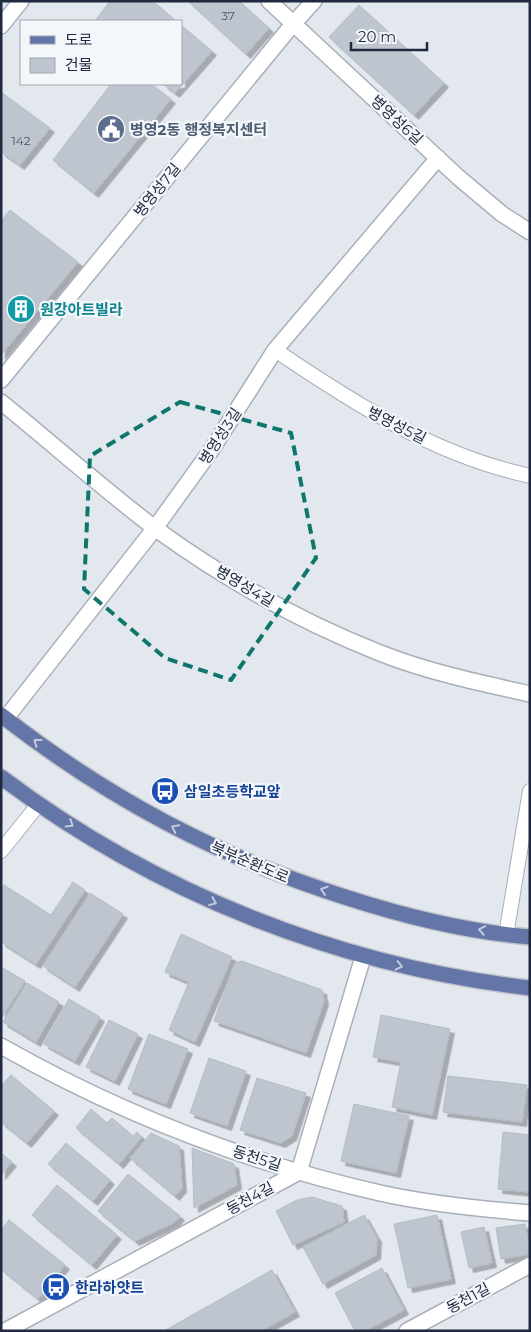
<svg xmlns="http://www.w3.org/2000/svg" width="531" height="1332" font-family="Montserrat,'Noto Sans KR',sans-serif">
<style>
.building{fill:#bec5cf;stroke:#b4bcc8;filter:url(#shadow)}
.lines{fill:none;stroke-linecap:round;stroke-linejoin:round}
.lane-casing{stroke:#a9afba;stroke-width:16}
.street-casing{stroke:#a9afba;stroke-width:18}
.secondary-casing{stroke:#a6afc0;stroke-width:18}
.primary-casing{stroke:#c1c3ca;stroke-width:18}
.lane{stroke:#fff;stroke-width:14}
.street{stroke:#fff;stroke-width:15}
.secondary{stroke:#fff;stroke-width:15}
.primary{stroke:#6475a7;stroke-width:15}
.oneway{stroke:#c2cadd}
.marked{fill:none;stroke:#0f766e;stroke-width:4;stroke-dasharray:10 6;stroke-linejoin:round}
.labels{text-anchor:middle;dominant-baseline:central;stroke-width:4.5;stroke-linejoin:round;paint-order:stroke}
.number-label{font-size:12px;fill:#485064}
.street-label{font-size:15px;fill:#212941;stroke:#f4f7fa}
.service-label{font-size:15px;font-weight:bold;fill:#4e5e75;stroke:#f4f7fa;text-anchor:start}
.culture-label{font-size:15px;font-weight:bold;fill:#0d838f;stroke:#f4f7fa;text-anchor:start}
.transit-label{font-size:15px;font-weight:bold;fill:#164399;stroke:#f4f7fa;text-anchor:start}
</style>
<defs>
<filter id="shadow"><feDropShadow dx="4.5" dy="4.5" stdDeviation="0" flood-color="#0004"/></filter>
</defs>
<rect width="100%" height="100%" fill="#e3e8ee"/>
<!-- building -->
<g class="building">
<path d="M110,1h43l23,20h-81z"/>
<path d="M188,1h51l30,27 -23,26z"/>
<path d="M359,5l85,78 -30,32 -85,-78z"/>
<path d="M181,25l31,26 -37,42 -12,-9h18z"/>
<path d="M111,84h40l20,15 -77,94 -41,-33z"/>
<path d="M1,92l49,36 -30,37 -19,-13z"/>
<path d="M10,210l68,52 -77,93v-134z"/>
<path d="M73,882l12,8 -49,74 -35,-22v-52l3,-5 47,30z"/>
<path d="M90,893l33,21 -48,73 -32,-21z"/>
<path d="M181,934l51,23 -37,85 -26,-12 20,-48 -24,-10z"/>
<path d="M242,961l80,29 2,11 -18,52 -92,-32 21,-58z"/>
<path d="M1,967l24,14 -24,38z"/>
<path d="M27,983l32,19 -23,40 -33,-20z"/>
<path d="M69,999l31,18 -25,44 -31,-17z"/>
<path d="M381,1015l69,14 -18,86 -40,-8 9,-45 -28,-5z"/>
<path d="M109,1020l29,14 -23,47 -29,-14z"/>
<path d="M149,1034l39,15 -22,55 -38,-15z"/>
<path d="M209,1058l37,13 -19,55 -37,-13z"/>
<path d="M11,1075l43,36 -27,32 -26,-21v-36z"/>
<path d="M448,1076l79,9 -5,37 -79,-10z"/>
<path d="M257,1078l49,15 -14,43 -11,7 -41,-13z"/>
<path d="M354,1104l55,12 -13,57 -55,-12z"/>
<path d="M91,1109l16,14 5,-5 21,18 4,-4 5,5 -23,27 -43,-36z"/>
<path d="M503,1132l27,3v57l-32,-3z"/>
<path d="M151,1133l28,13 3,42 -7,8 -45,-38z"/>
<path d="M66,1143l44,37 -17,21 -45,-37z"/>
<path d="M192,1148l42,16 3,21 -43,23z"/>
<path d="M1,1153l11,9 -11,13z"/>
<path d="M128,1174l52,42 -5,6 -40,19 -37,-30z"/>
<path d="M57,1185l60,50 -25,30 -60,-50z"/>
<path d="M312,1197l30,9 2,16 -51,23 -17,-34 21,-11z"/>
<path d="M364,1215l13,23 -1,17 -53,29 -20,-37z"/>
<path d="M437,1215l14,64 -43,9 -14,-64z"/>
<path d="M9,1220l56,45 -27,34 -37,-30v-39z"/>
<path d="M525,1224l5,30 -29,5 -5,-31z"/>
<path d="M484,1227l8,36 -23,5 -8,-36z"/>
<path d="M382,1268l22,42 -39,21h-10l-20,-38z"/>
<path d="M272,1270l23,42 -34,19h-97z"/>
</g>
<g class="lines">
<defs>
<g id="lane">
<path d="M275,350c80,54 159,105 255,126"/>
<path d="M1,851l37,-46"/>
<path d="M506,935l24,-144"/>
</g>
<g id="street">
<path d="M269,1l189,176 44,37 28,18"/>
<path d="M1,380l292,-356 21,-23"/>
<path d="M1,402c52,42 102,87 155,127 69,50 145,93 224,124 48,19 100,30 150,41"/>
<path d="M6,718l149,-190 57,-79 63,-99 163,-192"/>
<path d="M1,1046c118,67 247,117 379,147 49,11 100,16 150,20"/>
<path d="M5,1331l294,-159 64,-215"/>
<path d="M407,1331l123,-66"/>
</g>
<path id="secondary" d="M1,26l20,-25"/>
<g id="primary">
<path d="M1,715c108,84 217,142 347,183 59,19 120,34 182,39"/>
<path d="M1,777c154,116 338,189 529,211"/>
</g>
</defs>
<!-- lane casing -->
<use href="#lane" class="lane-casing"/>
<!-- street casing -->
<use href="#street" class="street-casing"/>
<!-- secondary casing -->
<use href="#secondary" class="secondary-casing"/>
<!-- primary casing -->
<use href="#primary" class="primary-casing"/>
<!-- lane -->
<use href="#lane" class="lane"/>
<!-- street -->
<use href="#street" class="street"/>
<!-- secondary -->
<use href="#secondary" class="secondary"/>
<!-- primary -->
<use href="#primary" class="primary"/>
</g>
<!-- one-way arrows -->
<defs><path id="oneway-chevron" d="M-2-3.5L2.5 0L-2 3.5" fill="none" stroke-width="1.6" stroke-linecap="round" stroke-linejoin="round" transform="scale(1.25)"/></defs>
<g class="oneway">
<use href="#oneway-chevron" transform="translate(37 742) rotate(-143)"/>
<use href="#oneway-chevron" transform="translate(70 824) rotate(32)"/>
<use href="#oneway-chevron" transform="translate(175 828) rotate(-153)"/>
<use href="#oneway-chevron" transform="translate(324 890) rotate(-162)"/>
<use href="#oneway-chevron" transform="translate(213 902) rotate(22)"/>
<use href="#oneway-chevron" transform="translate(482 930) rotate(-169)"/>
<use href="#oneway-chevron" transform="translate(399 966) rotate(13)"/>
</g>
<!-- marked area -->
<path class="marked" d="M180,402l111,31 25,125 -85,122 -66,-22 -81,-69 6,-133z"/>
<!-- icons -->
<defs>
<symbol id="civic-disc" viewBox="-11 -11 22 22"><circle r="9.5" fill="#5c6f8a" stroke="#f4f7fa"/><path d="M-.6-6.5H3V-4.5H.6V-3L4-1V1h2V6H-6V1h2V-1L-.6-3ZM-1.2 2.5V6h2.4V2.5Z" fill="#fff"/></symbol>
<symbol id="building-disc" viewBox="-11 -11 22 22"><circle r="9.5" fill="#0f9aa8" stroke="#f4f7fa"/><path d="M-4-6H4V6H1V3H-1V6H-4ZM-2.5-4.3h1.7v1.8h-1.7ZM.8-4.3h1.7v1.8H.8ZM-2.5-1h1.7V.8h-1.7ZM.8-1h1.7V.8H.8Z" fill="#fff"/></symbol>
<symbol id="bus-disc" viewBox="-11 -11 22 22"><circle r="9.5" fill="#1a4fb4" stroke="#f4f7fa"/><path d="M-5-6H5V4H4V6H2V4H-2V6H-4V4H-5ZM-3.5-4V0h7V-4ZM-3.5 1.2v1.5H-2V1.2ZM2 1.2v1.5H3.5V1.2Z" fill="#fff"/></symbol>
</defs>
<g fill-rule="evenodd">
<use href="#civic-disc" x="95" y="113" width="32" height="32"/>
<use href="#building-disc" x="5" y="293" width="32" height="32"/>
<use href="#bus-disc" x="149" y="775" width="32" height="32"/>
<use href="#bus-disc" x="40" y="1271" width="32" height="32"/>
</g>
<g class="labels">
<!-- number labels -->
<g class="number-label">
<text x="228" y="15">37</text>
<text x="21" y="140">142</text>
</g>
<!-- street labels -->
<g class="street-label">
<text transform="translate(397 120) rotate(43)">병영성6길</text>
<text transform="translate(157 190) rotate(-51)">병영성7길</text>
<text transform="translate(397 425) rotate(27)">병영성5길</text>
<text transform="translate(220 436) rotate(-57)">병영성3길</text>
<text transform="translate(245 586) rotate(31)">병영성4길</text>
<text transform="translate(250 862) rotate(23)">북부순환도로</text>
<text transform="translate(257 1158) rotate(18)">동천5길</text>
<text transform="translate(250 1198) rotate(-28)">동천4길</text>
<text transform="translate(468 1298) rotate(-28)">동천1길</text>
</g>
<!-- service labels -->
<g class="service-label">
<text x="130" y="129">병영2동 행정복지센터</text>
</g>
<!-- culture labels -->
<g class="culture-label">
<text x="40" y="309">원강아트빌라</text>
</g>
<!-- transit labels -->
<g class="transit-label">
<text x="184" y="791">삼일초등학교앞</text>
<text x="75" y="1287">한라하얏트</text>
</g>
</g>
<!-- border -->
<rect width="531" height="1332" fill="none" stroke="#212941" stroke-width="5"/>
<!-- legend -->
<rect x="20" y="20" width="162" height="65" fill="#f4f7fa" stroke="#a0a5b0"/>
<rect x="30" y="36" width="25" height="8" fill="#6475a7" stroke="#a0a5b0"/>
<text x="65" y="45" font-size="15" fill="#212941">도로</text>
<rect x="30" y="58" width="25" height="15" fill="#bec5cf" stroke="#a0a5b0"/>
<text x="65" y="70" font-size="15" fill="#212941">건물</text>
<!-- scale -->
<path d="M351 42v8h76v-8" fill="none" stroke="#212941" stroke-width="2.5"/>
<text x="358" y="42" font-size="15" fill="#212941" stroke="#f4f7fa" stroke-width="4" paint-order="stroke">20 m</text>
</svg>
